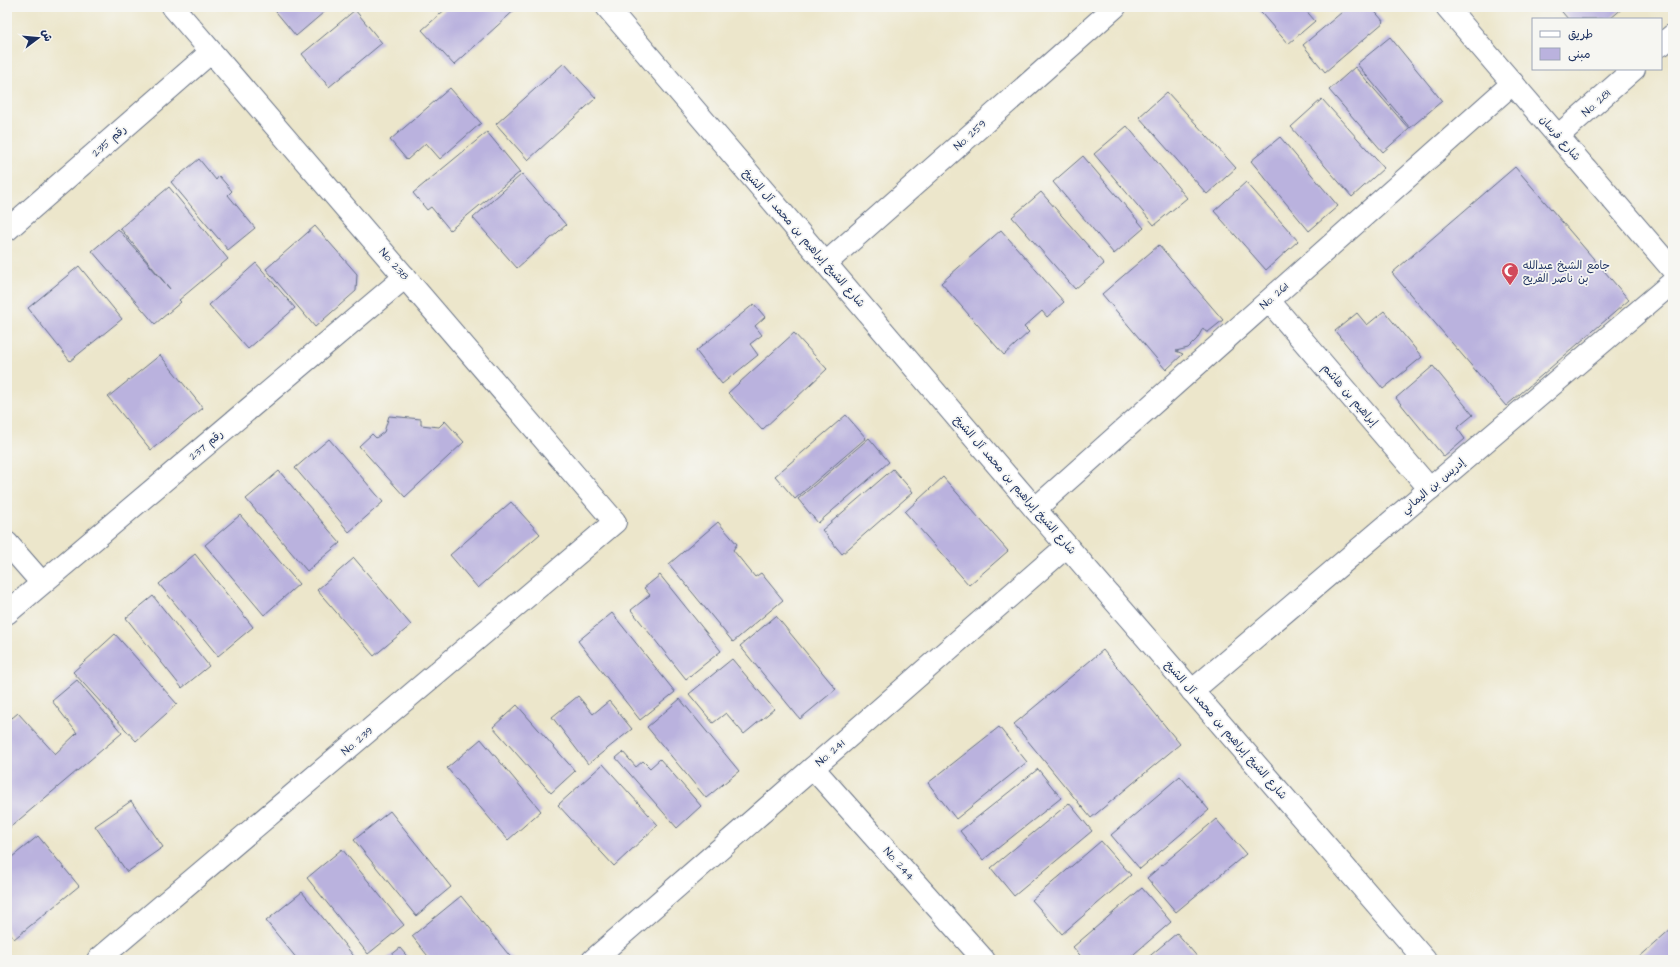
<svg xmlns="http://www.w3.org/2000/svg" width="1680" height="967" font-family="'Architects Daughter','Playpen Sans Arabic',sans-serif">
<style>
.building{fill:#bab2de}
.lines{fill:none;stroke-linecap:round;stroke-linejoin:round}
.street-casing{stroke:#646f84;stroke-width:24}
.street{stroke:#fff;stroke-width:22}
.labels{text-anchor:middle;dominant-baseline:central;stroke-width:3.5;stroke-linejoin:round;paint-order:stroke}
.street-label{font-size:11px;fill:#1b2f5e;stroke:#f6f6f2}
.poi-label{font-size:11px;fill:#1b2f5e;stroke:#f6f6f2;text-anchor:start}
</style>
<rect width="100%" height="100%" fill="#f6f6f2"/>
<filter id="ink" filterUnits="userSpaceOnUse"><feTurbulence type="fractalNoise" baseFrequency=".025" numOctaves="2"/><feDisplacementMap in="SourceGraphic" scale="8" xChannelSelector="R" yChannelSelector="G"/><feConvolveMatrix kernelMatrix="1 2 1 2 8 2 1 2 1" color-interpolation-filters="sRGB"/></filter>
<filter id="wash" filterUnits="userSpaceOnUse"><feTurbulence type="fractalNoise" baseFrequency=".012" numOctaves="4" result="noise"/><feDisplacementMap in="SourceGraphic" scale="16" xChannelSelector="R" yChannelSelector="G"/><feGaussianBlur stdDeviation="0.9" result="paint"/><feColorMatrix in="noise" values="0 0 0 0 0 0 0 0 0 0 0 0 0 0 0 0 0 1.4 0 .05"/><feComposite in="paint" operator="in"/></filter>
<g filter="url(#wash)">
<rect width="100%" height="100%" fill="#ece6cb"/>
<g id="blocks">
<!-- building -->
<g class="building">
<path d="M272,7h58l-34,29z"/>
<path d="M448,7h70l-64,58 -32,-35z"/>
<path d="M1256,7h47l12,14 -27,23z"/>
<path d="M1348,7h23l13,15 -59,50 -22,-27z"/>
<path d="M1558,7h66l-14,12h-42z"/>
<path d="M355,10l27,33 -53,44 -27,-33z"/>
<path d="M1390,37l52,64 -32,27 -53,-64z"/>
<path d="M564,63l32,35 -68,62 -32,-36z"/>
<path d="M1355,67l54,62 -26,23 -54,-62z"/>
<path d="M450,88l31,35 -41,36 -14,-16 -19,17 -17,-20z"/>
<path d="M1167,92l69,76 -29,26 -68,-77z"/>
<path d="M1322,99l62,69 -32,29 -61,-70z"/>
<path d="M1127,126l60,72 -33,27 -60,-71z"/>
<path d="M487,132l33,40 -70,58 -19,-23 -4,3 -14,-17z"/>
<path d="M1280,137l58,69 -29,25 -58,-70z"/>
<path d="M1083,156l61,72 -30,26 -61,-72z"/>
<path d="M199,159l17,21 3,-4 13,15 -4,4 27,33 -27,22 -57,-68z"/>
<path d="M1515,167l114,133 -123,106 -114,-133z"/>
<path d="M522,174l44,51 -49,43 -44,-50z"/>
<path d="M1246,182l52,59 -32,29 -52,-59z"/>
<path d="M169,187l59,72 -49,41 2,2 -26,22 -63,-73 26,-22 52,60 -50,-61z"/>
<path d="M1041,192l63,72 -29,25 -63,-72z"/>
<path d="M315,226l42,48 -1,17 -41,36 -49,-58z"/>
<path d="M1001,230l63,72 -17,15 -5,-6 -18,16 5,5 -25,23 -63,-72z"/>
<path d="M1159,245l64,75 -15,12h-2l-3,-4 -6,11 -9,9 -12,3 7,3 -17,16 -64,-76z"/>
<path d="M256,263l39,45 -47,41 -39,-44z"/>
<path d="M79,266l43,53 -52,42 -42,-53z"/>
<path d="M754,304l11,13 -10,9 7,9 -12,9 8,11 -36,29 -26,-33z"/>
<path d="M1384,311l38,46 -39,32 -48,-58 22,-18 10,12z"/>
<path d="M794,333l33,36 -65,61 -34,-37z"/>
<path d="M160,355l43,53 -52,42 -43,-53z"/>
<path d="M1433,366l40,49 -16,13 8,11 -21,18 -48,-59z"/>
<path d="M846,415l20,23 -71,61 -20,-23z"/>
<path d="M389,416l32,3v6l18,2 6,-6 19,21 -59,55 -46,-51 13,-12 4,4 8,-6z"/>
<path d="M869,438l20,24 -71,61 -20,-24z"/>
<path d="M329,439l54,63 -34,30 -54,-64z"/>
<path d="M893,469l20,23 -71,62 -20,-24z"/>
<path d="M279,471l61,72 -33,28 -61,-72z"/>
<path d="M943,477l65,74 -39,34 -64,-73z"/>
<path d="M511,502l29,32 -62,54 -28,-33z"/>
<path d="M240,515l59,69 -35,31 -59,-70z"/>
<path d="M718,522l19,22 -4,6 22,27 6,-4 22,27 -50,42 -64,-78z"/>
<path d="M195,554l58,73 -35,29 -59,-72z"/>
<path d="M354,558l57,67 -37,31 -57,-66z"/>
<path d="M660,575l61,76 -35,28 -55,-69 19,-15 -6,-7z"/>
<path d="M153,596l56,70 -27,22 -56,-70z"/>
<path d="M612,613l63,79 -35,28 -62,-79z"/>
<path d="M776,616l60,73 -36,30 -60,-73z"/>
<path d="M115,634l62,70 -41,37 -63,-69z"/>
<path d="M1103,650l77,94 -89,74 -77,-94z"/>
<path d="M732,659l42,50 -30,25 -18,-21 -13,10 -24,-29z"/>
<path d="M77,680l45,53 -115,97v-118l5,6 6,-5 37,41 22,-21 -25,-32z"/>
<path d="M578,696l15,18 16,-13 23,28 -44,35 -36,-47z"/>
<path d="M680,699l59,72 -33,27 -59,-71z"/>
<path d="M517,705l58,66 -24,22 -58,-66z"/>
<path d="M999,727l28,35 -71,57 -28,-36z"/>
<path d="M481,739l60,72 -33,29 -61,-72z"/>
<path d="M623,752l13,15 7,-6 7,7 10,-9 41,47 -24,22 -61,-70z"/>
<path d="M603,764l55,61 -44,41 -56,-61z"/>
<path d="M1038,769l23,29 -78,62 -23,-29z"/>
<path d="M1180,776l29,34 -69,59 -29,-34z"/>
<path d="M131,801l32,46 -36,25 -32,-46z"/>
<path d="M1069,803l23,28 -78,65 -23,-28z"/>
<path d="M390,811l61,76 -35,29 -62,-76z"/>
<path d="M1216,819l30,35 -70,58 -29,-34z"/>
<path d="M38,836l41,50 -65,53 -7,-9v-69z"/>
<path d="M1101,841l30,34 -69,59 -30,-34z"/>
<path d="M342,849l62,76 -36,29 -61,-76z"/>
<path d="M1142,888l29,34 -44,38h-43l-11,-13z"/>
<path d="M302,892l55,68h-59l-32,-39z"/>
<path d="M461,896l52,64h-82l-19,-24z"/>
<path d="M1673,927v33h-37z"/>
<path d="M1177,933l23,27h-55z"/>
<path d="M400,948l10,12h-25z"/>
</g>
</g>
</g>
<g filter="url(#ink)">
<use href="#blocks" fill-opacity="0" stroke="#646f84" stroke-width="1"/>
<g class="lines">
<defs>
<g id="street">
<path d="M607,7l428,502 390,451"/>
<path d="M1447,7l226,263"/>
<path d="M1661,45l12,-10"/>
<path d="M1558,136l76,-67"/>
<path d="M7,230l204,-178"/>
<path d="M826,263l289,-256"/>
<path d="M1269,301l161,188"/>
<path d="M1035,509l478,-426"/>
<path d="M7,543l35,40"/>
<path d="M7,613l398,-336"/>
<path d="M1192,691l481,-409"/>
<path d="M813,768l171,192"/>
<path d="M98,960l517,-438 -442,-515"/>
<path d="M593,960l474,-414"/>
</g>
</defs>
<!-- street casing -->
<use href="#street" class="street-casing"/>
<!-- street -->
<use href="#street" class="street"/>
</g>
</g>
<!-- icons -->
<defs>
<symbol id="mosque-pin" viewBox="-11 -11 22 30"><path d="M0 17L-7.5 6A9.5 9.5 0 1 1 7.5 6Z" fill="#d1495b" stroke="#f6f6f2"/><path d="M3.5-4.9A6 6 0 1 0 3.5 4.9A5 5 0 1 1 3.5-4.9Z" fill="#fff"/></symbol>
</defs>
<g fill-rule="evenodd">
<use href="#mosque-pin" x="1500" y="261" width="20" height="27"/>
</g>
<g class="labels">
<!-- street labels -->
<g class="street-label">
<text transform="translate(1596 103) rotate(-42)">No. 281</text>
<text transform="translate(970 135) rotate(-42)">No. 259</text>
<text transform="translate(1560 138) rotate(49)">شارع فرسان</text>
<text transform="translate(109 141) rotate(-41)">رقم 235</text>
<text transform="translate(804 238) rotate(49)">شارع الشيخ إبراهيم بن محمد آل الشيخ</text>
<text transform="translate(394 264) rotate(49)">No. 238</text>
<text transform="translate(1274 296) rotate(-42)">No. 261</text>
<text transform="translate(1350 395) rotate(49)">إبراهيم بن هاشم</text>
<text transform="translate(206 445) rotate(-40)">رقم 237</text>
<text transform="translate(1015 485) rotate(49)">شارع الشيخ إبراهيم بن محمد آل الشيخ</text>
<text transform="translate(1433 486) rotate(-40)">إدريس بن اليماني</text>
<text transform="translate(1226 730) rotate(49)">شارع الشيخ إبراهيم بن محمد آل الشيخ</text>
<text transform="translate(357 741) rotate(-40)">No. 239</text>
<text transform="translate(830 753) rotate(-41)">No. 241</text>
<text transform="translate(899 864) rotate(48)">No. 244</text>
</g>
<!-- poi labels -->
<g class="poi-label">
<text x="1523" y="265">جامع الشيخ عبدالله<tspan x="1523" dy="13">بن ناصر الفريح</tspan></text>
</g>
</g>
<!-- margin -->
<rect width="1680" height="967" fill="none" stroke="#f6f6f2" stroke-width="24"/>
<!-- legend -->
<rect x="1532" y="18" width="130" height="52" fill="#f6f6f2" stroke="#9ea6b7"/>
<rect x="1540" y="31" width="20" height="6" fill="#ffffff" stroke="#9ea6b7"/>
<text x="1568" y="38" font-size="12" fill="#1b2f5e">طريق</text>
<rect x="1540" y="48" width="20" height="12" fill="#bab2de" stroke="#9ea6b7"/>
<text x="1568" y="58" font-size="12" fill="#1b2f5e">مبنى</text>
<!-- north arrow -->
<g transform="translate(38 38) rotate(74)" stroke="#f6f6f2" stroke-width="3" paint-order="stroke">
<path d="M0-3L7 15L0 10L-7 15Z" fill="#1b2f5e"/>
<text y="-6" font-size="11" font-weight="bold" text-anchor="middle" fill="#1b2f5e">ش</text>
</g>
</svg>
